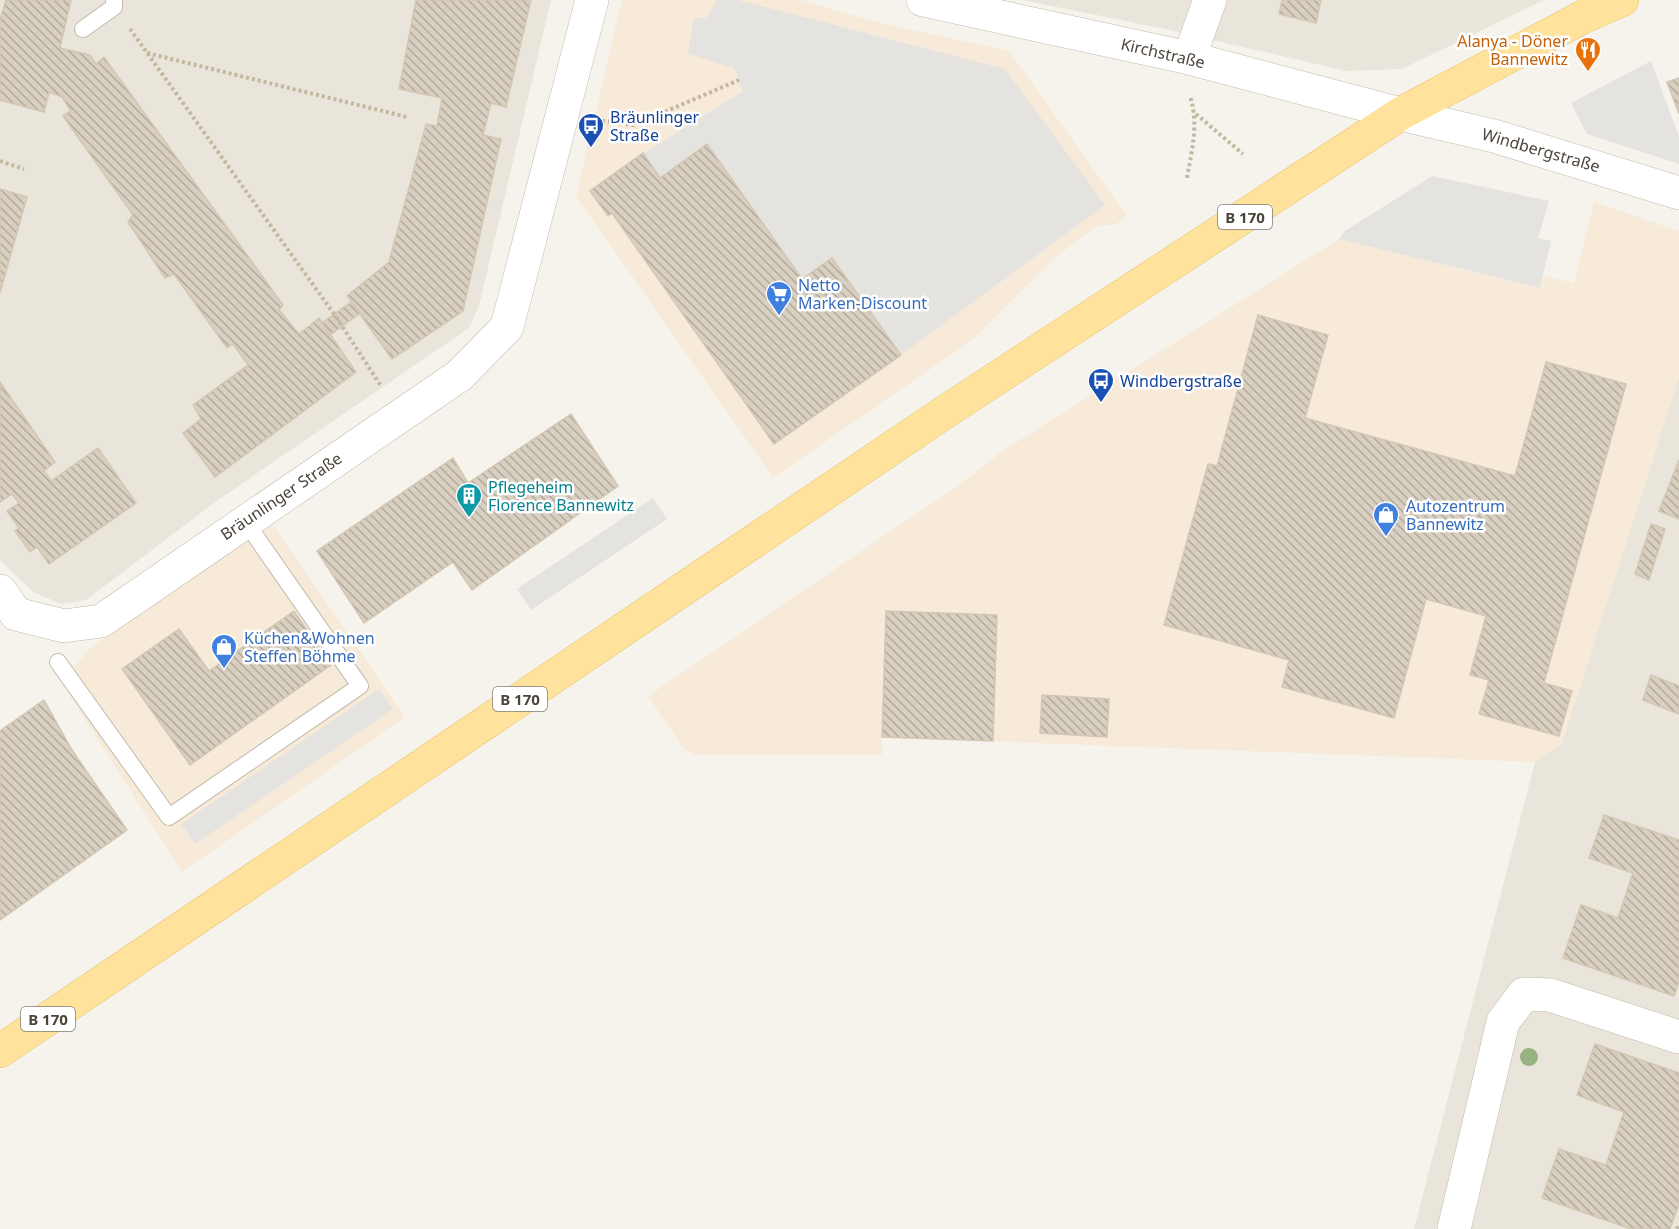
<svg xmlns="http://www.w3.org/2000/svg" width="1679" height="1229" font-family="'Noto Sans',sans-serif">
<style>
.residential{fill:#eae5da}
.commercial{fill:#f7ead8}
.parking{fill:#e5e3e0}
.building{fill:url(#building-back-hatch);stroke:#d3c7b4;stroke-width:1.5}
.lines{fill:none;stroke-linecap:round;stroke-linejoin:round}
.lane-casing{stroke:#c2bbae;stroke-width:18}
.street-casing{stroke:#c2bbae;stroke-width:34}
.primary-casing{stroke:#e6c16a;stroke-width:34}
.path{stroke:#c4b79f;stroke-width:4;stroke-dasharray:3 3;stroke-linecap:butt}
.lane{stroke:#fff;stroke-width:16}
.street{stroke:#fff;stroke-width:33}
.primary{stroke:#ffe39c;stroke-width:33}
.tree{fill:#97b381}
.labels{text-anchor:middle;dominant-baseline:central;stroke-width:5;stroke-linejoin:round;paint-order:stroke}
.shield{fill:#fff;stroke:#817c74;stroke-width:1.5}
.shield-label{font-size:15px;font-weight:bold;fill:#4b4439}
.food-label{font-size:16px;fill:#c56008;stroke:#fff;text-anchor:end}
.street-label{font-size:16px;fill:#4b4439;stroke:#fff}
.transit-label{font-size:16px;fill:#164399;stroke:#fff;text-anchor:start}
.shop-label{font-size:16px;fill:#366cbe;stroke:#fff;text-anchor:start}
.culture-label{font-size:16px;fill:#0d838f;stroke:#fff;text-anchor:start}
</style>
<defs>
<pattern id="building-back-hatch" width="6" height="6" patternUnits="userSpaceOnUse" patternTransform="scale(1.5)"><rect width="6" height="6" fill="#d8cfc1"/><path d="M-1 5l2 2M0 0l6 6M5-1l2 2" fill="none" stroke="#b1aa9e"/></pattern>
</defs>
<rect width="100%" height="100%" fill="#f6f3ec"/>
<!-- residential -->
<g class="residential">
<path d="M0,0h551l-72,306 -10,22 -251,172 -132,100 -25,4 -28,-12 -33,-32z"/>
<path d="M1022,0h522l-142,69 -56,2 -181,-42z"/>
<path d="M1679,377v852h-265l121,-467 27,-19z"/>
</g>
<!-- commercial -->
<g class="commercial">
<path d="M622,0h179l75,22 133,29 118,165 -12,9 -18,1 -40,30 -85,84 -199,138 -197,-282z"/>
<path d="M1594,202l85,29v146l-117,366 -27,19 -653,-25v18h-185l-13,-6 -36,-53 318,-216 35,-28 338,-213 201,49 4,-12 30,7z"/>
<path d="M272,523l133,194 -223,155 -120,-189 27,-34z"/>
</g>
<!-- parking -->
<g class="parking">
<path d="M717,0h21l267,69 100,136 -204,150 -69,-97 -30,21 -94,-134 -48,33 -17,-24 100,-63 -9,-23 -46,-14 6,-36h12z"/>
<path d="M1651,61l28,76v27l-92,-30 -16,-31z"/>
<path d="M1432,176l117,25 -11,37 13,3 -11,47 -201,-49 6,-8z"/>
<path d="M653,498l14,21 -136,91 -14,-21z"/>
<path d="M379,689l14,20 -198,135 -14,-20z"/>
</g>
<!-- building -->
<g class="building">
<path d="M6,0h65l-11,48 30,7 6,9 8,-7 179,248 -4,5 20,24 20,-16 37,54 -141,105 -32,-44 18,-14 -8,-14 55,-40 -15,-21 -6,4 -53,-74 -9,4 -37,-56 5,-7 -70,-99 8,-5 -9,-14 -13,-5 -5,20 -44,-12v-80z"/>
<path d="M416,0h115l-25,107 -15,-4 -8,32 18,4 -38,172 -71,48 -45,-63 42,-34 37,-138 11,2 5,-28 -43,-9z"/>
<path d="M1282,0h39l-5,23 -37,-9z"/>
<path d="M1679,78v36l-12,-32z"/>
<path d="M707,144l95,135 30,-21 69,97 -127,89 -162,-231 -4,3 -18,-25 53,-38 17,25z"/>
<path d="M0,189l27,8 -27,96z"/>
<path d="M351,302l9,11 -30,22 -8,-12z"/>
<path d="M1258,315l70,20 -23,83 210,58 31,-114 80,22 -82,299 28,8 -13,45 -80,-22 10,-34 -19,-5 16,-59 -60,-17 -32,119 -112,-31 7,-27 -125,-35 44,-161 9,2z"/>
<path d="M0,382l55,80 -11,9 7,10 47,-33 38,55 -87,61 -12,-17 -7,5 -15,-21 4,-3 -12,-17 12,-8 -7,-9 -12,8z"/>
<path d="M571,414l47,72 -146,104 -19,-28 -89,61 -47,-72 136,-93 15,25z"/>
<path d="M1679,460v59l-20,-8z"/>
<path d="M1651,524l14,5 -16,51 -14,-6z"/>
<path d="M294,611l37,54 -141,100 -68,-96 57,-40 30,42z"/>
<path d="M886,611l111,4 -4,126 -111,-4z"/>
<path d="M1651,675l28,11v28l-36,-14z"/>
<path d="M1042,695l67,4 -2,38 -67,-4z"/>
<path d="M44,700l28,50 55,80 -127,90v-189z"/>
<path d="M1604,815l75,25v141l-5,15 -111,-38 18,-53 37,13 15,-45 -44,-15z"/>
<path d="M1595,1044l84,29v131l-9,25h-39l-89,-31 17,-49 47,16 18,-53 -47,-17z"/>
</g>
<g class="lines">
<defs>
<g id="lane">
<path d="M83,29l31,-22v-7"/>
<path d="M58,662l111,155 191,-131 -115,-165"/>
</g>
<g id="street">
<path d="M923,0l266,58 211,56 94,22 185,57"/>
<path d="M1189,58l21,-58"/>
<path d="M0,591l16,23 48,12 37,-5 359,-246 47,-48 85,-327"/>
<path d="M1454,1229l49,-207 21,-28 26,1 129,42"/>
</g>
<path id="primary" d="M0,1051l942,-637 458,-300 183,-97 39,-17"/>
</defs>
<!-- lane casing -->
<use href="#lane" class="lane-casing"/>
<!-- street casing -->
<use href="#street" class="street-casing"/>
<!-- primary casing -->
<use href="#primary" class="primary-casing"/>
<!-- path -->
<g class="path">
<path d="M130,29l204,285 47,72"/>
<path d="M147,53l260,64"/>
<path d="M1196,114l47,40"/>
<path d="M596,120l38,5 105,-45"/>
<path d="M0,161l24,8"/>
<path d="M1187,178c5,-29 12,-53 3,-82"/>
<path d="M1677,1229l2,-4"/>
</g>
<!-- lane -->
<use href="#lane" class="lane"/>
<!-- street -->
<use href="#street" class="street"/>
<!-- primary -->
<use href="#primary" class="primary"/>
</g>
<!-- trees -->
<circle class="tree" cx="1529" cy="1057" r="9"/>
<!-- icons -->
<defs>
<symbol id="restaurant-pin" viewBox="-11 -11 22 30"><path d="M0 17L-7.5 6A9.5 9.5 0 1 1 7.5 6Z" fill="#e8710a" stroke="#fff"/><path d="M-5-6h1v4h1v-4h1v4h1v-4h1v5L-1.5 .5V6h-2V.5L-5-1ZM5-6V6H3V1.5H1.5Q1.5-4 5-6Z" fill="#fff"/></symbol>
<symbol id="bus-pin" viewBox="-11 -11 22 30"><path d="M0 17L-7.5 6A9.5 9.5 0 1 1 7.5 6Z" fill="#1a4fb4" stroke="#fff"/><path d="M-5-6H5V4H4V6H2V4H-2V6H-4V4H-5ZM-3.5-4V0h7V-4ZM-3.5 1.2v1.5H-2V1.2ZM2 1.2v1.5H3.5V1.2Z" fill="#fff"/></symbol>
<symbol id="supermarket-pin" viewBox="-11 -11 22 30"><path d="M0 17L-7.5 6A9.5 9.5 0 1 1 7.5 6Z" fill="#3f7fe0" stroke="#fff"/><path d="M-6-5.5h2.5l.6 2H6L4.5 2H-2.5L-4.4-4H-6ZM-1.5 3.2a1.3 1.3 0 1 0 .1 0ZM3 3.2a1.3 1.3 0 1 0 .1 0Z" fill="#fff"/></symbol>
<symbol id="building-pin" viewBox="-11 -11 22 30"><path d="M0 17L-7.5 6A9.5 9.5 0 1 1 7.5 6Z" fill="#0f9aa8" stroke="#fff"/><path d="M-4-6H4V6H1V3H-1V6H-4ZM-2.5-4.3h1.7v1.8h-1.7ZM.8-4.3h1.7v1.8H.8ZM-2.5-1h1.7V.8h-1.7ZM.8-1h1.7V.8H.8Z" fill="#fff"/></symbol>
<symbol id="shop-pin" viewBox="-11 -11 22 30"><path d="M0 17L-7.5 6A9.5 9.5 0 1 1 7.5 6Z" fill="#3f7fe0" stroke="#fff"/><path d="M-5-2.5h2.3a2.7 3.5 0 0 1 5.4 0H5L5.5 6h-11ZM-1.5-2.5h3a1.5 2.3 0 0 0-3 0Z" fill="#fff"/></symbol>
</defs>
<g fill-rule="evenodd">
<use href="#restaurant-pin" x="1573" y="35" width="30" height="40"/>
<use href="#bus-pin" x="576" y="111" width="30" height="40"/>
<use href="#supermarket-pin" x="764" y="279" width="30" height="40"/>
<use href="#bus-pin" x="1086" y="366" width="30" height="40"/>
<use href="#building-pin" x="454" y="481" width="30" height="40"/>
<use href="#shop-pin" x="1371" y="500" width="30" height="40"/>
<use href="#shop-pin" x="209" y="632" width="30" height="40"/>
</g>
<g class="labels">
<!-- shield labels -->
<g class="shield">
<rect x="1218" y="205" width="54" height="24" rx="4.5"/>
<rect x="493" y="687" width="54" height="24" rx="4.5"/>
<rect x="21" y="1007" width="54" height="24" rx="4.5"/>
</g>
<g class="shield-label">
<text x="1245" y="217">B 170</text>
<text x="520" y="699">B 170</text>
<text x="48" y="1019">B 170</text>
</g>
<!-- food labels -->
<g class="food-label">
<text x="1568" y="41">Alanya - Döner<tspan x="1568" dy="18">Bannewitz</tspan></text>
</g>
<!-- street labels -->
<g class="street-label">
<text transform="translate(1163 53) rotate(13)">Kirchstraße</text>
<text transform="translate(1541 150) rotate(16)">Windbergstraße</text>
<text transform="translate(281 496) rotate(-34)">Bräunlinger Straße</text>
</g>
<!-- transit labels -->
<g class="transit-label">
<text x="610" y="117">Bräunlinger<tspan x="610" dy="18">Straße</tspan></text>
<text x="1120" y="381">Windbergstraße</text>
</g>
<!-- shop labels -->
<g class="shop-label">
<text x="798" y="285">Netto<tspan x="798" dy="18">Marken-Discount</tspan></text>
<text x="1406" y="506">Autozentrum<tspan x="1406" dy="18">Bannewitz</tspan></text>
<text x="244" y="638">Küchen&amp;Wohnen<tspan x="244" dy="18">Steffen Böhme</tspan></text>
</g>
<!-- culture labels -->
<g class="culture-label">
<text x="488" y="487">Pflegeheim<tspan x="488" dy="18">Florence Bannewitz</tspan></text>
</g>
</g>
</svg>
